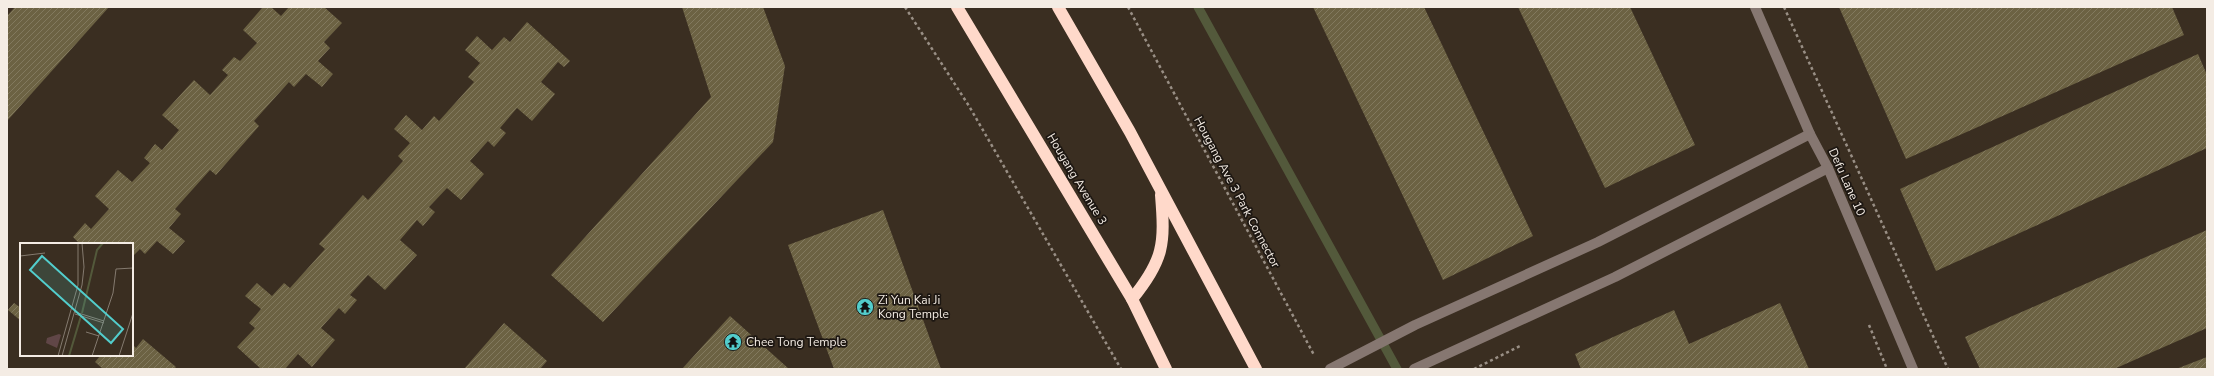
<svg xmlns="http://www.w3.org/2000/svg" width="2214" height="376" font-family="'Nunito Sans',sans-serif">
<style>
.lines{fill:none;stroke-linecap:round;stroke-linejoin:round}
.stream{stroke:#53593b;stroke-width:9}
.building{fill:url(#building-hatch)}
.path{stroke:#998f85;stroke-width:2.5;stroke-dasharray:3 3;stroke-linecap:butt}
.minor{stroke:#867771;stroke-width:10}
.highway{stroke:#ffd9ca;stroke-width:12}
.labels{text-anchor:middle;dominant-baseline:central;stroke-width:3.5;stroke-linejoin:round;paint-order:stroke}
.street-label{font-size:12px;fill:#f4ece4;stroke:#1d1712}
.poi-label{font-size:12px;fill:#f4ece4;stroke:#1d1712;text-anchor:start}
.inset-river{fill:none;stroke:#53593b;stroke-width:2}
.inset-road{fill:none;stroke:#847a6f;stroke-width:1}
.view{fill:#52cdcc;fill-opacity:0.15;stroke:#52cdcc;stroke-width:2}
.inset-edge{fill:none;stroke:#f4ece4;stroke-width:2}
</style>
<defs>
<pattern id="building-hatch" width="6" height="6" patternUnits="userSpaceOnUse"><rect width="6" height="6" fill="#6c6243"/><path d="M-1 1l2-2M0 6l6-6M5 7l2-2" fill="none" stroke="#82795e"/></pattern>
</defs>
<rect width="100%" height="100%" fill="#3a2e21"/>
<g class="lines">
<!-- stream -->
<path class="stream" d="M1198,7l199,362"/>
</g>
<!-- building -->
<g class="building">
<path d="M15,7h94l-102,114v-105z"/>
<path d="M263,7h8l10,9 8,-9h35l18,16 -18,19 6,6 -12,13 15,13 -11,13 -16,-13 -12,13 -5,-5 -35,39 5,5 -43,49 -6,-5 -35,39 6,5 -12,14 16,13 -12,13 -16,-13 -12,13 -5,-5 -8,8v-13h-54l1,-1 -6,-6 12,-14 6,6 18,-20 -14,-13 23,-26 14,12 18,-19 -6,-5 11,-14 7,6 17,-20 -17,-15 32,-35 16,15 18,-20 -6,-5 12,-13 6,4 17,-18 -14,-13z"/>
<path d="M682,7h81l22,59 -12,76 -170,180 -52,-47 160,-178z"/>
<path d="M1313,7h111l109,229 -90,44z"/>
<path d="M1518,7h112l65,138 -90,43z"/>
<path d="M1839,7h333l12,28 -278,124z"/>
<path d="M527,22l43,39 -6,6 -6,-5 -17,20 14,12 -23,27 -15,-13 -17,20 6,5 -12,14 -6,-6 -18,20 14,13 -23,26 -14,-12 -18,19 6,5 -12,14 -6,-6 -17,20 17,15 -32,35 -17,-15 -18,20 7,5 -12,14 -6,-6 -18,20 14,12 -23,27 -14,-13 -13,15h-24l-24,-22 18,-19 -6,-5 12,-14 -16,-13 12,-13 15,13 12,-13 6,5 35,-39 -6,-5 44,-49 5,5 35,-39 -5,-5 12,-13 -16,-14 12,-14 16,15 12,-14 5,5 35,-39 -6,-5 12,-14 -15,-13 12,-14 15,14 12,-13 6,5z"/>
<path d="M2198,54l9,21v73l-271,123 -36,-82z"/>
<path d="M883,210l58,159h-107l-46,-124z"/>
<path d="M2207,230v98l-93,41h-134l-15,-32z"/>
<path d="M14,303l7,5v13l-13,-11z"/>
<path d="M1780,303l29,66h-228l-6,-15 99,-44 15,34z"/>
<path d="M730,316l59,53h-107z"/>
<path d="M504,323l43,38 -7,8h-76z"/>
<path d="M143,339l33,28 -2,2h-71l-8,-7 6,-7h31v-11l4,4z"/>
<path d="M2207,357v12h-31z"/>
</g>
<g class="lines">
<!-- path -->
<g class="path">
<path d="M905,7l64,99 152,263"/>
<path d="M1128,7l186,348"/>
<path d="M1784,7l164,362"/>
<path d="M1869,325l18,44"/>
<path d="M1474,369l48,-24"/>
</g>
<!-- minor -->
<g class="minor">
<path d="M1755,7l55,127 18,34 85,201"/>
<path d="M1330,369l85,-44 183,-83 212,-108"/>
<path d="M1414,369l201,-92 213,-109"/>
</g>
<!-- highway -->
<g class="highway">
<path d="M957,7l175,292 34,70"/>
<path d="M1058,7l72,125 126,237"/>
<path d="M1132,299c32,-39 33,-55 29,-104"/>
</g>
</g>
<!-- icons -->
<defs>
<symbol id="temple-disc" viewBox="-11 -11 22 22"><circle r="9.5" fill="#52cdcc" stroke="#1d1712"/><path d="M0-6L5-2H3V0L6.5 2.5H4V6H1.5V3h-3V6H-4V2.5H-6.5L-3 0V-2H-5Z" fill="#111"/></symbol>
</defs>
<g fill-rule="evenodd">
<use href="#temple-disc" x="855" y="297" width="20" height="20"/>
<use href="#temple-disc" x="723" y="332" width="20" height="20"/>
</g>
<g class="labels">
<!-- street labels -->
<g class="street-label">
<text transform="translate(1077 179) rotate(59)">Hougang Avenue 3</text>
<text transform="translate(1847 182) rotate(66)">Defu Lane 10</text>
<text transform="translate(1237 192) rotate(62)">Hougang Ave 3 Park Connector</text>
</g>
<!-- poi labels -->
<g class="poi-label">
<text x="878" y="300">Zi Yun Kai Ji<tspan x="878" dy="14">Kong Temple</tspan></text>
<text x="746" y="342">Chee Tong Temple</text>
</g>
</g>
<!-- overview -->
<g transform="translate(20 243)">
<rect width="113" height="113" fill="#3a2e21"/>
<path d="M39,91l2,1 -4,13 -11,-5 1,-5z" fill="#604647"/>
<path class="inset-river" d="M62,70l15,-63 6,-7M49,113l12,-40"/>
<path class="inset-road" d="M0,13l25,-3M55,69l29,9M55,71l29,9M66,89l13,4M38,113l20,-71v-42M42,113l20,-71 2,-18 -2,-24M72,113l21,-63 3,-24 17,-1M99,113l14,-43"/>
<path class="view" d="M22,13l81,73 -12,14 -81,-73z"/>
<rect width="113" height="113" class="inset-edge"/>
</g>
<!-- border -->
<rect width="2214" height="376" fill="none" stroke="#f4ece4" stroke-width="16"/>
</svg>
